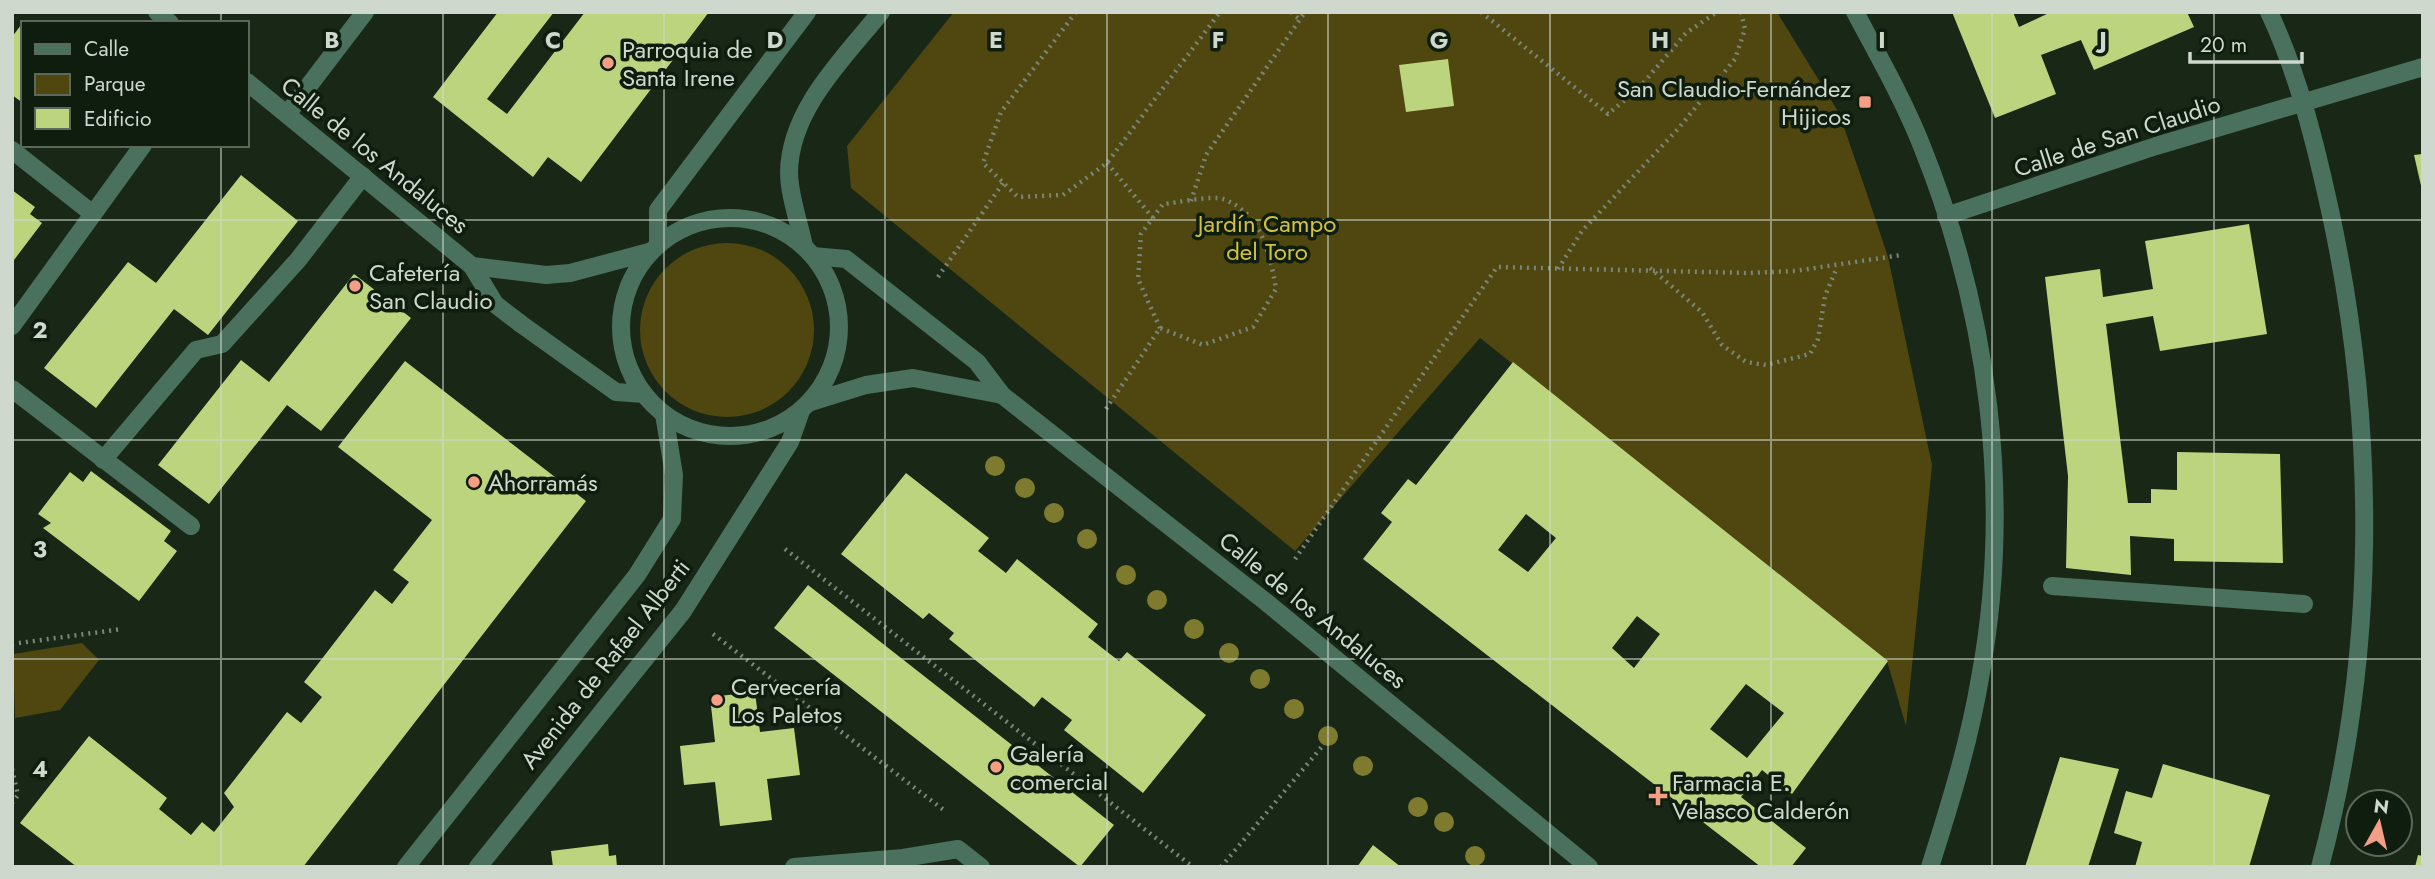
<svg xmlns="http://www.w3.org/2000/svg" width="2435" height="879" font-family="Jost,sans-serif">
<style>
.green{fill:#4f470f}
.building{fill:#bdd47e;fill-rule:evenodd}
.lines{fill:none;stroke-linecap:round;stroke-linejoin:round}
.path{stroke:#7a8679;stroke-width:4.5;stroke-dasharray:2 5;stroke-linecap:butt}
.minor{stroke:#4a705e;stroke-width:18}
.tree{fill:#7f7b2e}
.grid{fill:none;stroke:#ced8cd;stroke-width:2;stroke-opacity:0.55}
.poi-dot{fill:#f49e86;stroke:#0e1d0d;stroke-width:2.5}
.labels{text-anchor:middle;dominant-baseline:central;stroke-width:7;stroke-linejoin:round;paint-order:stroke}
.poi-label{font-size:24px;fill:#ced8cd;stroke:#0e1d0d;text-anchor:start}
.street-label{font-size:24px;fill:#ced8cd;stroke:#0e1d0d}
.park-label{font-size:24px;fill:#d4c041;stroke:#0e1d0d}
.grid-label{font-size:23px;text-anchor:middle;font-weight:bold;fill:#ced8cd;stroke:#0e1d0d;stroke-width:7;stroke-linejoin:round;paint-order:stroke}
</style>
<rect width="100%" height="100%" fill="#182716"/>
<!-- green -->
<g class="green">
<path d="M954,12h823l62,101 27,78 22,66 44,208 -26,261 -19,-65 -407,-323 -185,213 -444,-363 -4,-42z"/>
<circle cx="727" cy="330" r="87"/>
<path d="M82,643l17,17 -39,50 -45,8 -2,-64z"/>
</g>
<!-- building -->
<g class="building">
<path d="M498,12h56l-67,87 20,15 78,-102h124l-128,170 -33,-25 -15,20 -100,-80z"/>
<path d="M1952,12h61l6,15 32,-15h136l7,15 -100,43 -13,-30 -40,15 15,39 -61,24z"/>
<path d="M21,25l2,1v77l-11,-8v-58z"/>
<path d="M1448,59l6,47 -48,6 -7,-47z"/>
<path d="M2423,154v36h-1l-8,-35z"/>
<path d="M241,175l57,46 -90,114 -34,-26 -78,99 -52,-40 84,-106 28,21z"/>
<path d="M12,190l23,17 -5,7 12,9 -28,37z"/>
<path d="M2249,224l18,110 -107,17 -7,-35 -47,8 22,179h23v-14l26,1v-38l103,2 3,109 -109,-2v-22l-44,-3 1,39 -65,-7 2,-92 -23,-199 55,-8 3,28 50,-8 -8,-48z"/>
<path d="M354,274l57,44 -90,113 -34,-26 -78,99 -51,-39 83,-105 28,22z"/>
<path d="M405,361l181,140 -283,366h-226l-57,-44 69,-87 78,62 -8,11 32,26 11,-13 12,10 20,-25 -10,-14 63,-81 14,11 21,-26 -18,-15 71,-92 17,14 17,-22 -16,-12 39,-50 -94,-73z"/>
<path d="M1513,362l375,299 -96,133 -30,-24 -21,27 65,51 -15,19h-30l-398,-308 29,-37 -11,-9 27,-34 8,6zM1526,514l30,24 -28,34 -30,-22zM1637,616l23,18 -26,34 -22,-20zM1746,684l38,29 -37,45 -37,-29z"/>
<path d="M91,471l80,60 -7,10 13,10 -38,50 -96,-73 8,-5 -13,-9 32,-42 13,10z"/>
<path d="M906,473l83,65 -11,13 28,22 11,-14 81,65 -10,13 31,24 8,-9 79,63 -63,78 -79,-63 8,-10 -30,-23 -8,10 -85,-68 5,-6 -25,-20 -6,6 -82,-65z"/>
<path d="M808,585l306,240 -34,42 -306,-239z"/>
<path d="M755,692l5,40 34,-4 6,47 -33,4 5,41 -52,6 -5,-44 -31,3 -4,-39 35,-4 -5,-45z"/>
<path d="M2060,757l59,12 -31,98h-63z"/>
<path d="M2163,764l107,31 -21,72h-114l7,-25 -28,-9 12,-42 26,7z"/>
<path d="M608,844l1,12 7,-1 1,12h-64l-2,-16z"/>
<path d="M1373,845l28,22h-44z"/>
<path d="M2418,855l5,1v11h-8z"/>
</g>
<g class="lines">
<!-- path -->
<g class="path">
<path d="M1076,12l-75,100 -18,51 35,34 45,-2 44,-32 113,-151"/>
<path d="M1291,12l8,7"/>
<path d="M1481,12l127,102 31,-26 47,-55 31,-21"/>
<path d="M1107,163l46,55"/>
<path d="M1191,201l15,-46 99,-143"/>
<path d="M1650,268l52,44 20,33 24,17 20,3 44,-11 8,-15 7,-43 12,-29"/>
<path d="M1558,269l24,-38 96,-102 57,-70 10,-30 -4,-17"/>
<path d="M938,277l65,-94"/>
<path d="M1106,409l54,-81 43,17 50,-18 23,-38c-6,-35 -14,-76 -53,-90 -11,-4 -47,4 -60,5l-22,30 -3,45 22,49"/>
<path d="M785,549l408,318"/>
<path d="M1295,559l202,-292 252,6 46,-2 106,-16"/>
<path d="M713,634l232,177"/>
<path d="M12,644l110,-15"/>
<path d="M12,769l6,26 -6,8"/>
<path d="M1221,867l104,-124"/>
</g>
<!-- minor -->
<g class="minor">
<path d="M157,12l13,11"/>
<path d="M1855,12c23,43 48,87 66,132 68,168 92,356 59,534 -11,65 -30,126 -50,189"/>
<path d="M2269,12c30,64 47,134 62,203 46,215 46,439 -11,652"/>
<path d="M247,82l225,184 23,38 26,20 95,68 28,2"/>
<path d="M288,113l77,-101"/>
<path d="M12,150l81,64"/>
<path d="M1946,216l210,-70 267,-79"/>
<circle cx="730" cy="327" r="109"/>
<path d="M658,244v-34l149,-198"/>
<path d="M804,246c-5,-24 -15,-51 -15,-74 1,-63 55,-114 92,-160"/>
<path d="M813,256l33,3 131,103 25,33 264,207 323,265"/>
<path d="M472,266l74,9 24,-2 79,-21"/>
<path d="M12,326l131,-181"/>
<path d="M12,389l179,137"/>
<path d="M808,403l58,-18 47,-7 89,17"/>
<path d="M103,460l93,-110 26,-6 76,-84 65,-84"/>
<path d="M2052,586l252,18"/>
<path d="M406,867l231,-292 35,-56 2,-44 -10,-61"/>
<path d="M478,867l205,-256 107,-169 11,-31"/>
<path d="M794,867l109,-9 55,-9 23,18"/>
</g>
</g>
<!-- trees -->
<g class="tree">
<circle cx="995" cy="466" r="10"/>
<circle cx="1025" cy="488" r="10"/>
<circle cx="1054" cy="513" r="10"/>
<circle cx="1087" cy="539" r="10"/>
<circle cx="1126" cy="575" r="10"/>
<circle cx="1157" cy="600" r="10"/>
<circle cx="1194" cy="629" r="10"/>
<circle cx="1229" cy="653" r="10"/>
<circle cx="1260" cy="679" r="10"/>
<circle cx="1294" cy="709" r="10"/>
<circle cx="1328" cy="736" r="10"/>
<circle cx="1363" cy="766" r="10"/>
<circle cx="1418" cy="807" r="10"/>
<circle cx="1444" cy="822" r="10"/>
<circle cx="1475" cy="856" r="10"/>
</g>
<!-- grid -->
<path class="grid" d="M221,12v11M443,12v855M664,12v855M885,12v855M1107,12v855M1328,12v855M1550,12v855M1771,12v855M1992,12v855M2214,12v855M221,145v722M12,220h2411M12,440h2411M12,659h2411"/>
<!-- markers -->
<g class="poi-dot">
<circle cx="608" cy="63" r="7"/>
<rect x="1858" y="95" width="14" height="14" rx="3.5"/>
<circle cx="355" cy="286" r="7"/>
<circle cx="474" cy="482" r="7"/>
<circle cx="717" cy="700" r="7"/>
<circle cx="996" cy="767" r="7"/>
<path d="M1654.5 785.5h7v7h7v7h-7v7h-7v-7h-7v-7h7z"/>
</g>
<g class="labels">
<!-- poi labels -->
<g class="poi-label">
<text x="622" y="49">Parroquia de<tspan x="622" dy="28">Santa Irene</tspan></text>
<text x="1851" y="88" text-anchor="end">San Claudio-Fernández<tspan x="1851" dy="28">Hijicos</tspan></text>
<text x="369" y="272">Cafetería<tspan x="369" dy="28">San Claudio</tspan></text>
<text x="488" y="482">Ahorramás</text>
<text x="731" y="686">Cervecería<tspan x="731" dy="28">Los Paletos</tspan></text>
<text x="1010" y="753">Galería<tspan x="1010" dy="28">comercial</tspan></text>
<text x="1672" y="782">Farmacia E.<tspan x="1672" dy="28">Velasco Calderón</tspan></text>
</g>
<!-- street labels -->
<g class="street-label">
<text transform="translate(2117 136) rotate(-18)">Calle de San Claudio</text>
<text transform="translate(375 155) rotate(39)">Calle de los Andaluces</text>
<text transform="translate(1313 610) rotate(39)">Calle de los Andaluces</text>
<text transform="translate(605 664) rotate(-52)">Avenida de Rafael Alberti</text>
</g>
<!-- park labels -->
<g class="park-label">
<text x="1267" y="223">Jardín Campo<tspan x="1267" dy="28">del Toro</tspan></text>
</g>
</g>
<g class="grid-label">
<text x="332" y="48">B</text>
<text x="553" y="48">C</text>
<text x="775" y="48">D</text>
<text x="996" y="48">E</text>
<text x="1218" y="48">F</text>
<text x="1439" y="48">G</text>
<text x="1660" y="48">H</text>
<text x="1882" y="48">I</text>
<text x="2103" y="48">J</text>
<text x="40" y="338">2</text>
<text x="40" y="557">3</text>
<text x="40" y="777">4</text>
</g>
<!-- border -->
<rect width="2435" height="879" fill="none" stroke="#ced8cd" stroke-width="28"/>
<!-- legend -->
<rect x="21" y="21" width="228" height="126" fill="#0e1d0d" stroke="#5b685a" stroke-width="2"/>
<rect x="35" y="44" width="35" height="10" fill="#4a705e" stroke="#5b685a" stroke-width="2"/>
<text x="84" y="56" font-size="21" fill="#ced8cd">Calle</text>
<rect x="35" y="74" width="35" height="21" fill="#4f470f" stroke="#5b685a" stroke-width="2"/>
<text x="84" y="91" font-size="21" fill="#ced8cd">Parque</text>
<rect x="35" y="108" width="35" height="21" fill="#bdd47e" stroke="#5b685a" stroke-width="2"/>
<text x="84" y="126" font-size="21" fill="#ced8cd">Edificio</text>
<!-- north arrow -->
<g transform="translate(2379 823) rotate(8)"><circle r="33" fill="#0e1d0d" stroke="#5b685a" stroke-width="2"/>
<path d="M0-5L12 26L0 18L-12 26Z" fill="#f49e86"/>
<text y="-10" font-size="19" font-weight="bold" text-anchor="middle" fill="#ced8cd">N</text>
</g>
<!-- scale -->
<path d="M2190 52v10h112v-10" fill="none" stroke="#ced8cd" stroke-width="3.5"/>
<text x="2200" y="52" font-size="21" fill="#ced8cd" stroke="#0e1d0d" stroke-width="5" paint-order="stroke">20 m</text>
</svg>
